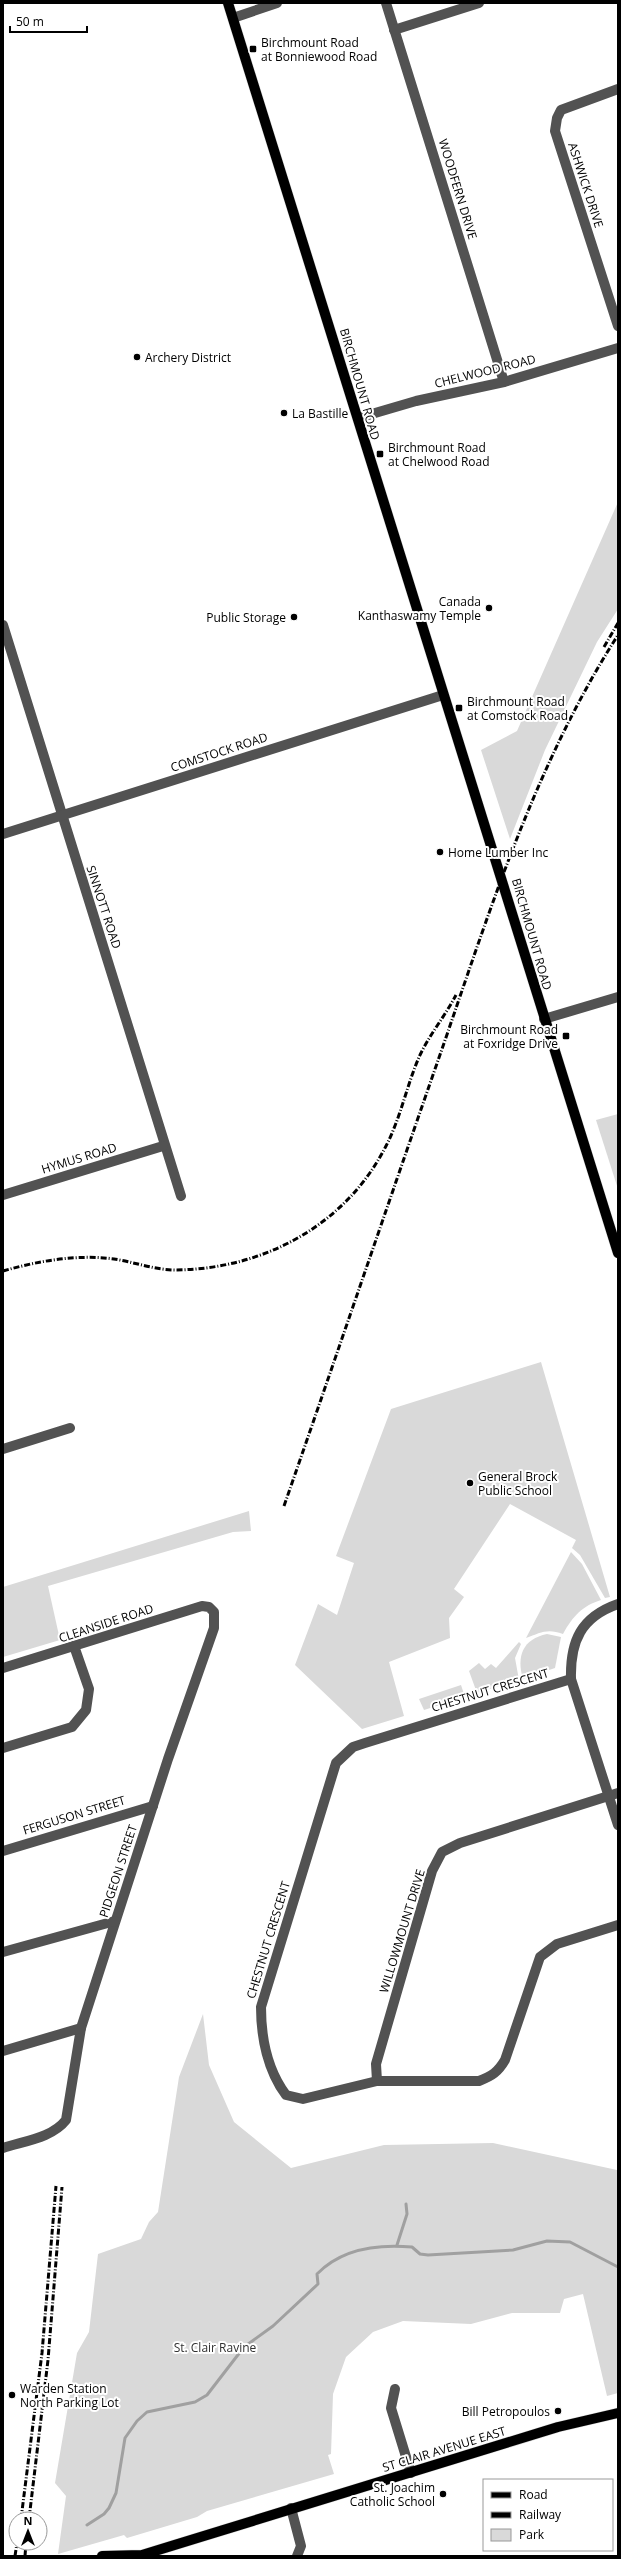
<svg xmlns="http://www.w3.org/2000/svg" width="621" height="2559" font-family="'Open Sans',sans-serif">
<style>
.green{fill:#d9d9d9}
.lines{fill:none;stroke-linecap:round;stroke-linejoin:round}
.stream{stroke:#a0a0a0;stroke-width:3}
.major-casing{stroke:#dbdbdb;stroke-width:11}
.minor{stroke:#525252;stroke-width:10}
.major{stroke:#000;stroke-width:10}
.rail{stroke:#000;stroke-width:3;stroke-dasharray:6 2 1 2;stroke-linecap:butt}
.poi-dot{fill:#000;stroke:#fff;stroke-width:1.5}
.labels{text-anchor:middle;dominant-baseline:central;stroke-width:4;stroke-linejoin:round;paint-order:stroke}
.poi-label{font-size:12px;fill:#000;stroke:#fff;text-anchor:start}
.street-label{font-size:12px;fill:#000;stroke:#fff}
.park-label{font-size:12px;fill:#303030;stroke:#fff}
</style>
<rect width="100%" height="100%" fill="#fff"/>
<!-- green -->
<g class="green">
<path d="M618,502v107l-21,33 -52,108 -35,89 -29,-89 36,-19z"/>
<path d="M618,1114v75l-22,-69z"/>
<path d="M541,1362l69,235 -5,1 -25,-43 -8,-7 4,-8 -66,-36 -56,85 10,8 -15,21 1,20 -61,24 15,54 -42,13 -67,-64 23,-61 19,11 17,-52 -18,-7 55,-147z"/>
<path d="M249,1511l2,20 -18,1 -185,54 12,54 -57,17v-70z"/>
<path d="M571,1552l11,12 19,36c-19,6 -28,16 -38,34 -16,-6 -23,-1 -37,4z"/>
<path d="M547,1634l14,3 -6,31 -32,11c-7,-23 0,-40 24,-45z"/>
<path d="M519,1642l2,2 -6,14 4,22 -42,13 -8,-22 10,-8 6,6 6,-5 5,4z"/>
<path d="M461,1685l4,12 -41,13 -5,-11z"/>
<path d="M203,2014l6,51 25,57 57,46 93,-23 109,-2 124,27 1,223 -11,3 -24,-102 -19,5 -4,14h-48l-41,11 -68,-3 -30,11 -27,25 -13,37 -2,60 -3,1 6,19 -127,37 -10,6 -70,21 -3,-3 -66,19 8,-58 -11,-13 22,-130 12,-21 9,-78 43,-15 8,-17 9,-10 21,-135z"/>
</g>
<g class="lines">
<!-- stream -->
<g class="stream">
<path d="M397,2245l10,-31 -1,-10"/>
<path d="M87,2525l17,-11 5,-6 7,-15 9,-55 12,-17 10,-9 48,-10 12,-7 37,-48 29,-21 45,-42 -1,-10c25,-26 61,-30 95,-27l8,7 8,1 85,-5 34,-9 23,1 48,25"/>
</g>
<defs>
<g id="major">
<path d="M228,3l390,1250"/>
<path d="M102,2556l40,-1 416,-128 60,-14"/>
</g>
</defs>
<!-- major casing -->
<use href="#major" class="major-casing"/>
<!-- minor -->
<g class="minor">
<path d="M386,3l118,379"/>
<path d="M233,18l44,-15"/>
<path d="M394,30l85,-27"/>
<path d="M618,89l-57,21 -4,8 -2,13 63,195"/>
<path d="M358,418l58,-17 88,-19 114,-34"/>
<path d="M3,625l178,571"/>
<path d="M3,834l440,-139"/>
<path d="M544,1019l74,-22"/>
<path d="M3,1195l160,-49"/>
<path d="M3,1449l67,-21"/>
<path d="M618,1604c-37,13 -48,37 -47,75l47,146"/>
<path d="M3,1668l199,-62 7,1 5,5v16l-46,131 -87,269 -15,92c-14,18 -42,21 -63,28"/>
<path d="M571,1679l-206,64 -12,4 -17,16 -75,244c0,31 7,64 25,88l17,4 74,-18h102c13,-5 19,-9 26,-21l35,-103 17,-13 61,-19"/>
<path d="M3,1748l69,-21 14,-17 3,-21 -15,-43"/>
<path d="M3,1851l150,-45"/>
<path d="M3,1952l112,-31"/>
<path d="M3,2051l78,-23"/>
<path d="M377,2081l-1,-17 56,-193 10,-19 18,-9 158,-50"/>
<path d="M395,2389l-4,19 20,65"/>
<path d="M291,2508l10,38 -4,10"/>
</g>
<!-- major -->
<use href="#major" class="major"/>
<!-- rail -->
<g class="rail">
<path d="M604,647l14,-24"/>
<path d="M3,1271c35,-10 74,-17 111,-12 20,3 41,11 62,11 88,-1 170,-45 210,-124 15,-29 21,-62 34,-91 10,-21 25,-39 36,-60"/>
<path d="M284,1506c53,-152 105,-305 158,-457 49,-142 94,-286 176,-414"/>
<path d="M21,2519l21,-166 14,-167"/>
<path d="M29,2519l19,-159 14,-173"/>
<path d="M15,2556l2,-13"/>
<path d="M25,2556l1,-13"/>
</g>
</g>
<!-- markers -->
<g class="poi-dot">
<rect x="249" y="45" width="8" height="8" rx="2"/>
<circle cx="137" cy="357" r="4"/>
<circle cx="284" cy="413" r="4"/>
<rect x="376" y="450" width="8" height="8" rx="2"/>
<circle cx="489" cy="608" r="4"/>
<circle cx="294" cy="617" r="4"/>
<rect x="455" y="704" width="8" height="8" rx="2"/>
<circle cx="440" cy="852" r="4"/>
<rect x="562" y="1032" width="8" height="8" rx="2"/>
<circle cx="470" cy="1483" r="4"/>
<circle cx="12" cy="2395" r="4"/>
<circle cx="558" cy="2411" r="4"/>
<circle cx="443" cy="2494" r="4"/>
</g>
<g class="labels">
<!-- poi labels -->
<g class="poi-label">
<text x="261" y="42">Birchmount Road<tspan x="261" dy="14">at Bonniewood Road</tspan></text>
<text x="145" y="357">Archery District</text>
<text x="292" y="413">La Bastille</text>
<text x="388" y="447">Birchmount Road<tspan x="388" dy="14">at Chelwood Road</tspan></text>
<text x="481" y="601" text-anchor="end">Canada<tspan x="481" dy="14">Kanthaswamy Temple</tspan></text>
<text x="286" y="617" text-anchor="end">Public Storage</text>
<text x="467" y="701">Birchmount Road<tspan x="467" dy="14">at Comstock Road</tspan></text>
<text x="448" y="852">Home Lumber Inc</text>
<text x="558" y="1029" text-anchor="end">Birchmount Road<tspan x="558" dy="14">at Foxridge Drive</tspan></text>
<text x="478" y="1476">General Brock<tspan x="478" dy="14">Public School</tspan></text>
<text x="20" y="2388">Warden Station<tspan x="20" dy="14">North Parking Lot</tspan></text>
<text x="550" y="2411" text-anchor="end">Bill Petropoulos</text>
<text x="435" y="2487" text-anchor="end">St. Joachim<tspan x="435" dy="14">Catholic School</tspan></text>
</g>
<!-- street labels -->
<g class="street-label">
<text transform="translate(586 185) rotate(72)">ASHWICK DRIVE</text>
<text transform="translate(458 189) rotate(73)">WOODFERN DRIVE</text>
<text transform="translate(485 371) rotate(-14)">CHELWOOD ROAD</text>
<text transform="translate(360 384) rotate(74)">BIRCHMOUNT ROAD</text>
<text transform="translate(219 752) rotate(-18)">COMSTOCK ROAD</text>
<text transform="translate(104 907) rotate(72)">SINNOTT ROAD</text>
<text transform="translate(532 934) rotate(74)">BIRCHMOUNT ROAD</text>
<text transform="translate(79 1158) rotate(-17)">HYMUS ROAD</text>
<text transform="translate(106 1623) rotate(-18)">CLEANSIDE ROAD</text>
<text transform="translate(490 1690) rotate(-17)">CHESTNUT CRESCENT</text>
<text transform="translate(74 1815) rotate(-17)">FERGUSON STREET</text>
<text transform="translate(118 1871) rotate(-72)">PIDGEON STREET</text>
<text transform="translate(402 1931) rotate(-73)">WILLOWMOUNT DRIVE</text>
<text transform="translate(268 1940) rotate(-73)">CHESTNUT CRESCENT</text>
<text transform="translate(444 2449) rotate(-17)">ST CLAIR AVENUE EAST</text>
</g>
<!-- park labels -->
<g class="park-label">
<text x="215" y="2347">St. Clair Ravine</text>
</g>
</g>
<!-- border -->
<rect width="621" height="2559" fill="none" stroke="#000000" stroke-width="8"/>
<!-- legend -->
<rect x="483" y="2479" width="130" height="72" fill="#ffffff" stroke="#999999"/>
<rect x="491" y="2492" width="20" height="6" fill="#000000" stroke="#999999"/>
<text x="519" y="2499" font-size="12" fill="#000000">Road</text>
<rect x="491" y="2512" width="20" height="6" fill="#000000" stroke="#999999"/>
<text x="519" y="2519" font-size="12" fill="#000000">Railway</text>
<rect x="491" y="2529" width="20" height="12" fill="#d9d9d9" stroke="#999999"/>
<text x="519" y="2539" font-size="12" fill="#000000">Park</text>
<!-- north arrow -->
<g transform="translate(28 2531)"><circle r="19" fill="#ffffff" stroke="#999999"/>
<path d="M0-3L7 15L0 10L-7 15Z" fill="#000000"/>
<text y="-6" font-size="11" font-weight="bold" text-anchor="middle" fill="#000000">N</text>
</g>
<!-- scale -->
<path d="M10 26v6h77v-6" fill="none" stroke="#000000" stroke-width="2"/>
<text x="16" y="26" font-size="12" fill="#000000" stroke="#ffffff" stroke-width="3" paint-order="stroke">50 m</text>
</svg>
